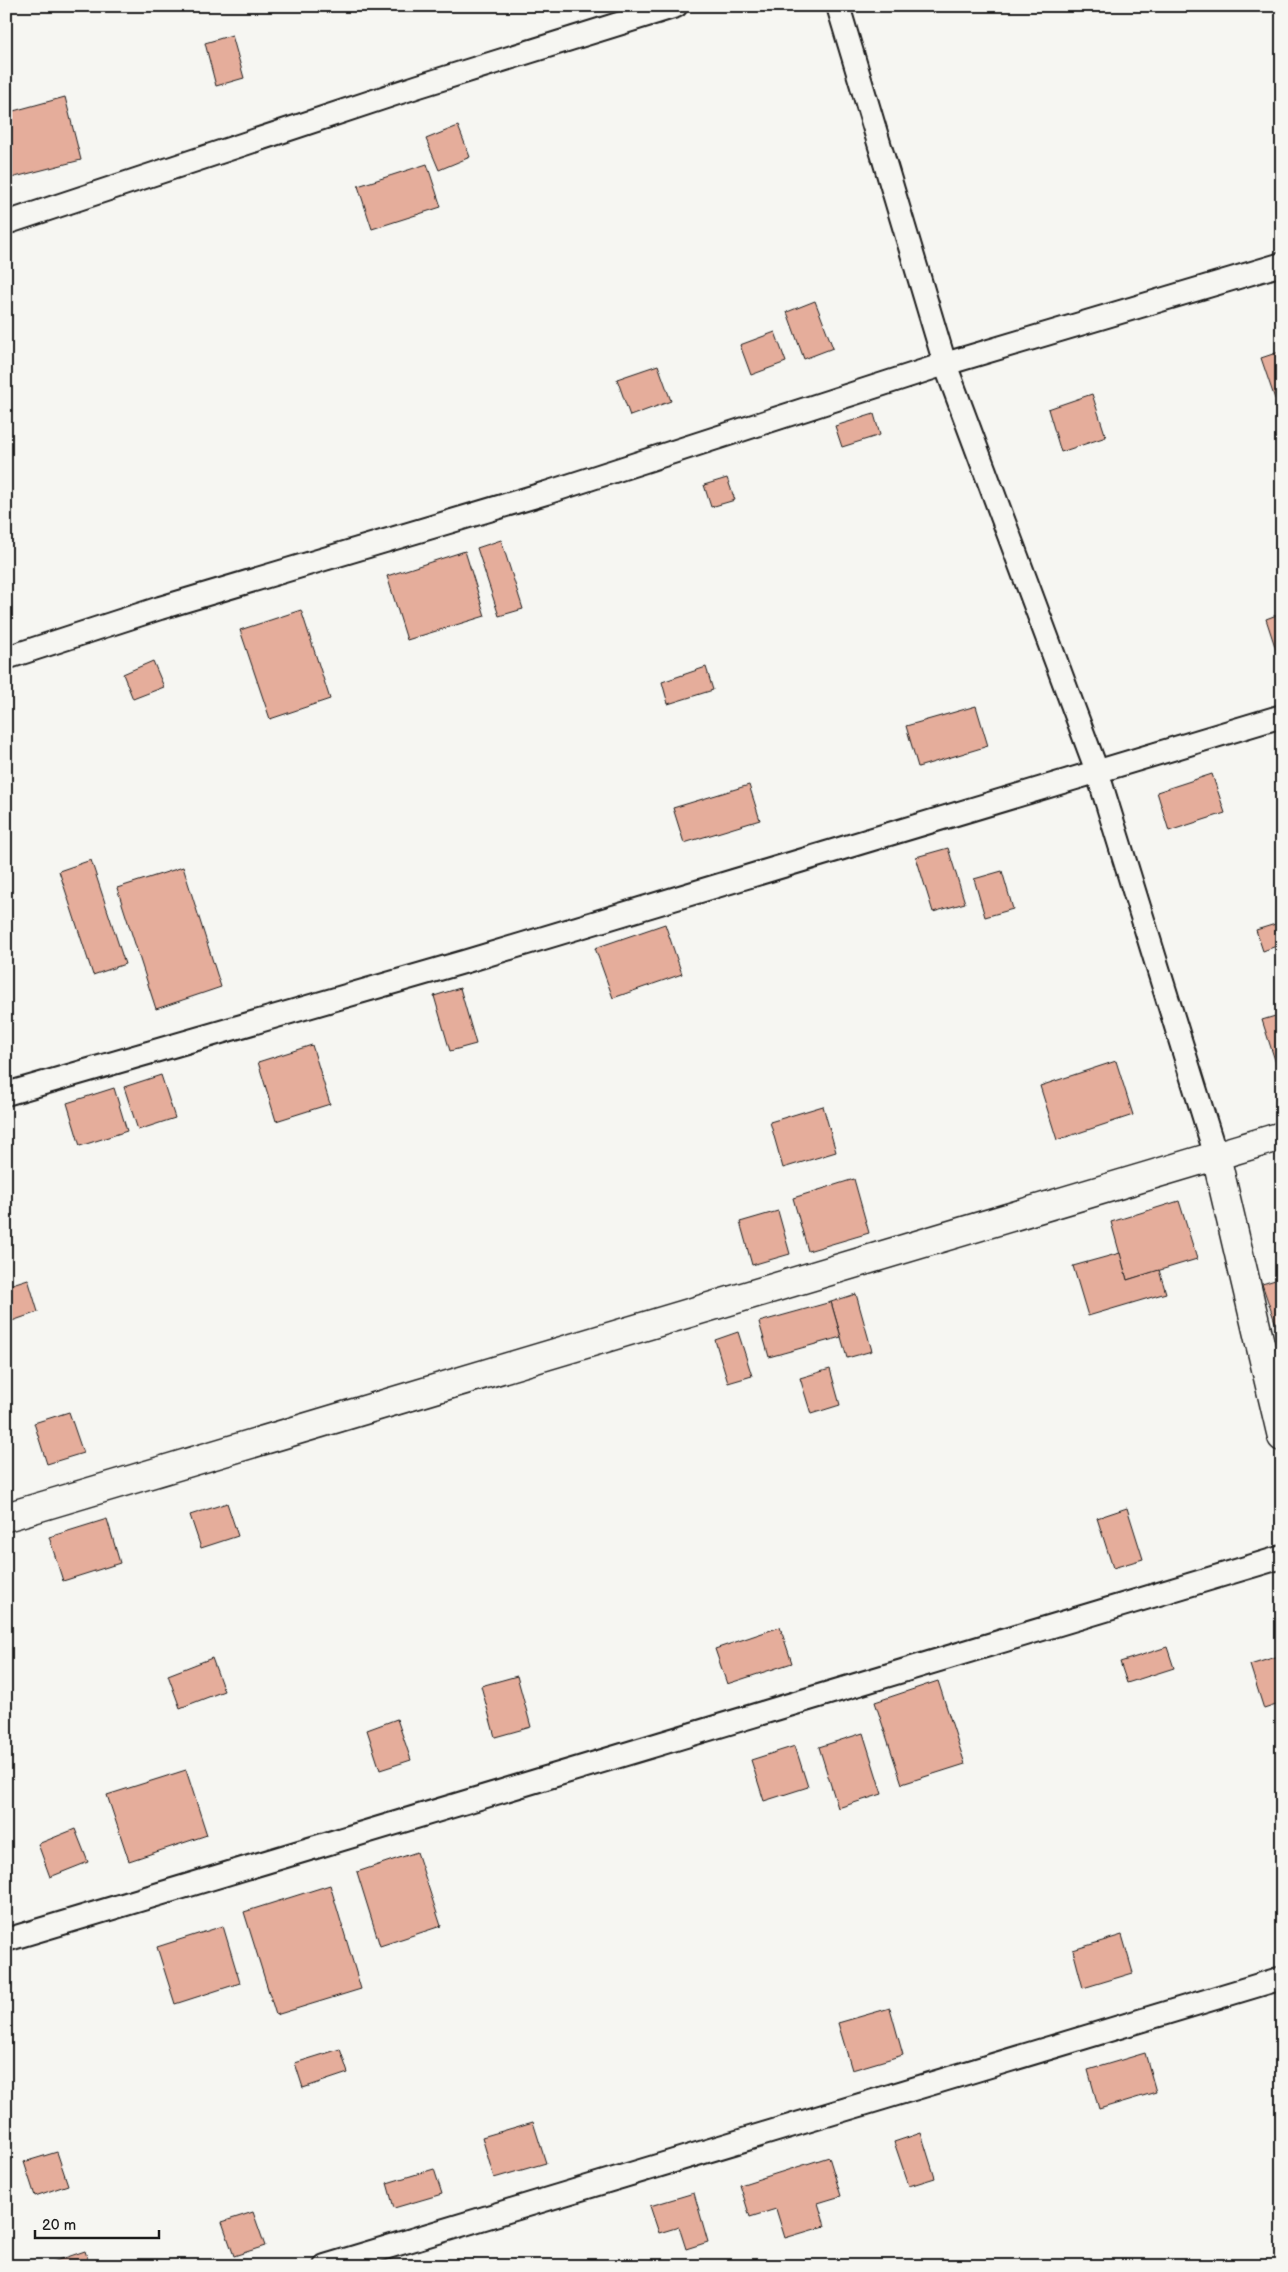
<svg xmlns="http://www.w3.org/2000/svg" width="1288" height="2272" font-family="'Balsamiq Sans',sans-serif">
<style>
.building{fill:#e5ad9b;stroke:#1c1c1c}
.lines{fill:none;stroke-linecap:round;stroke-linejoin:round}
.lane-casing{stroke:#1c1c1c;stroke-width:26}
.street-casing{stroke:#1c1c1c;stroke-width:31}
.lane{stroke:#f6f6f2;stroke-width:22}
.street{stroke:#f6f6f2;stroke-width:28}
</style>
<rect width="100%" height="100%" fill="#f6f6f2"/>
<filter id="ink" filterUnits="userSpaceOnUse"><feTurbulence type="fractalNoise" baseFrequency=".02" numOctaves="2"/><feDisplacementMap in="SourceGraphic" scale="10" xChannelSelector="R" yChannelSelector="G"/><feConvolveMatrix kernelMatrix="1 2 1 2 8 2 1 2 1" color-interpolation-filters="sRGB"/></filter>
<g filter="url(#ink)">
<!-- building -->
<g class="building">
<path d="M232,35l12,43 -28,8 -11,-43z"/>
<path d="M65,97l16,63 -70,18 -5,-19v-46z"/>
<path d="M458,126l12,31 -31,13 -13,-31z"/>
<path d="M427,164l14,43 -69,22 -14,-43z"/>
<path d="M815,301l18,47 -29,11 -17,-47z"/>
<path d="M775,332l11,30 -35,13 -11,-30z"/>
<path d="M1282,351v46l-7,2 -14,-41z"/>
<path d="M658,365l13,36 -41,15 -13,-37z"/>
<path d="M1092,394l14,43 -45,15 -13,-43z"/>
<path d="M874,414l6,21 -38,12 -7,-21z"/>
<path d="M727,478l8,22 -24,7 -7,-22z"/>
<path d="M501,540l22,69 -24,7 -22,-68z"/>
<path d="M465,551l20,65 -78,24 -20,-64z"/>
<path d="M301,610l29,89 -60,20 -30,-89z"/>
<path d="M1282,613v55l-16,-49z"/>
<path d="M153,661l11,26 -31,12 -10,-25z"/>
<path d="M706,667l7,23 -45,14 -6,-22z"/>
<path d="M976,706l12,40 -70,21 -12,-41z"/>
<path d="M1212,774l13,39 -56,18 -12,-39z"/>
<path d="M749,785l11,35 -76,23 -11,-35z"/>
<path d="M948,848l17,55 -32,9 -17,-55z"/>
<path d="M91,860l34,104 -32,11 -34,-104z"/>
<path d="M183,867l38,120 -65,22 -39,-121z"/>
<path d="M1002,871l11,38 -28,8 -11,-38z"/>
<path d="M1282,922v22l-19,7 -7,-21z"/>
<path d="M665,924l17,50 -69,24 -18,-50z"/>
<path d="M460,988l16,56 -26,7 -16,-55z"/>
<path d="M1282,1014v68l-20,-62z"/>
<path d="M312,1045l18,59 -54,17 -18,-59z"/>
<path d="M1116,1061l17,54 -76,25 -17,-54z"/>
<path d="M161,1075l14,43 -37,12 -14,-43z"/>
<path d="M114,1088l13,43 -47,15 -13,-43z"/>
<path d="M823,1106l13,46 -53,16 -13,-46z"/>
<path d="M854,1179l15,54 -61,18 -15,-53z"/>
<path d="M1179,1201l18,58 -70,21 -16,-58z"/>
<path d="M778,1211l12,43 -38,11 -12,-43z"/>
<path d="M1120,1253l7,27 32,-10 7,23 -78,23 -15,-50z"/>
<path d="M1282,1278v41l-7,3 -13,-38z"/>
<path d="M28,1279l10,33 -32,11v-37z"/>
<path d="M856,1294l16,57 -25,7 -16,-56z"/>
<path d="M831,1302l10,35 -72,20 -10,-35z"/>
<path d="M738,1332l14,44 -24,7 -13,-43z"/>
<path d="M830,1369l10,36 -29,9 -11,-36z"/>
<path d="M69,1412l14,41 -36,11 -13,-41z"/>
<path d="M227,1503l11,33 -37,12 -11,-33z"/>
<path d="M1127,1508l16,51 -30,9 -16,-50z"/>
<path d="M107,1519l13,44 -57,18 -14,-44z"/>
<path d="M780,1627l12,36 -65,21 -12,-35z"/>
<path d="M1167,1647l7,21 -47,15 -7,-21z"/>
<path d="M1282,1655v48l-18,6 -14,-44z"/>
<path d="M212,1658l12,33 -44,17 -12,-33z"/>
<path d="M517,1676l14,51 -36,10 -14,-51z"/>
<path d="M938,1681l27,83 -63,20 -27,-82z"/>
<path d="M397,1719l14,41 -31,10 -13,-40z"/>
<path d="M863,1733l19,61 -44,14 -19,-61z"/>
<path d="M795,1746l13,41 -44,14 -13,-41z"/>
<path d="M186,1770l21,65 -78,26 -22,-66z"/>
<path d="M75,1829l13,33 -38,15 -12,-33z"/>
<path d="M417,1852l24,74 -61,20 -23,-74z"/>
<path d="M330,1885l31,104 -85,26 -32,-103z"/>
<path d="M223,1926l17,57 -65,21 -18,-57z"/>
<path d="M1122,1935l11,38 -50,15 -10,-38z"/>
<path d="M890,2008l13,47 -51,15 -14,-47z"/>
<path d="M6,2027l6,17 -6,2z"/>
<path d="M340,2049l8,24 -45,15 -8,-25z"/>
<path d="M1145,2053l11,39 -57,17 -11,-39z"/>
<path d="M533,2122l13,41 -52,15 -12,-41z"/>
<path d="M921,2133l14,45 -26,8 -15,-44z"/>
<path d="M57,2152l11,33 -33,11 -11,-34z"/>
<path d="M829,2157l12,39 -23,7 7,23 -40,12 -9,-29 -26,8 -10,-32z"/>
<path d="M434,2169l8,25 -48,14 -7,-25z"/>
<path d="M694,2193l14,49 -22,7 -7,-22 -20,6 -9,-27z"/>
<path d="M253,2212l12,34 -31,10 -12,-34z"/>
<path d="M85,2251l5,15h-49z"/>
</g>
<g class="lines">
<defs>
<g id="lane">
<path d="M838,6l107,358 152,407 119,385"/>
<path d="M6,223l413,-137 257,-80"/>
<path d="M6,658l154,-50 386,-115 399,-129 337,-100"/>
<path d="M6,1094l461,-133 815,-245"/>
<path d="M6,1940l1276,-383"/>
<path d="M325,2266l957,-288"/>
</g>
<g id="street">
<path d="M1216,1156l66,281"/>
<path d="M6,1517l1276,-381"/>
</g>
</defs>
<!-- lane casing -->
<use href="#lane" class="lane-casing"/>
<!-- street casing -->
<use href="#street" class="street-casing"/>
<!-- lane -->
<use href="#lane" class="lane"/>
<!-- street -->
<use href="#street" class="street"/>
</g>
</g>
<!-- margin -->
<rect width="1288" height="2272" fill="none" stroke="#f6f6f2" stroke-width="25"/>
<rect x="12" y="12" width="1263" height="2247" fill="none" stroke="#1c1c1c" stroke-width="2" filter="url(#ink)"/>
<!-- scale -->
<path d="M35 2230v8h124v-8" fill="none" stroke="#1c1c1c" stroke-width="2.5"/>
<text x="42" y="2230" font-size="15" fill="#1c1c1c" stroke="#f6f6f2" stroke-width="4" paint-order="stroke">20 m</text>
</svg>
